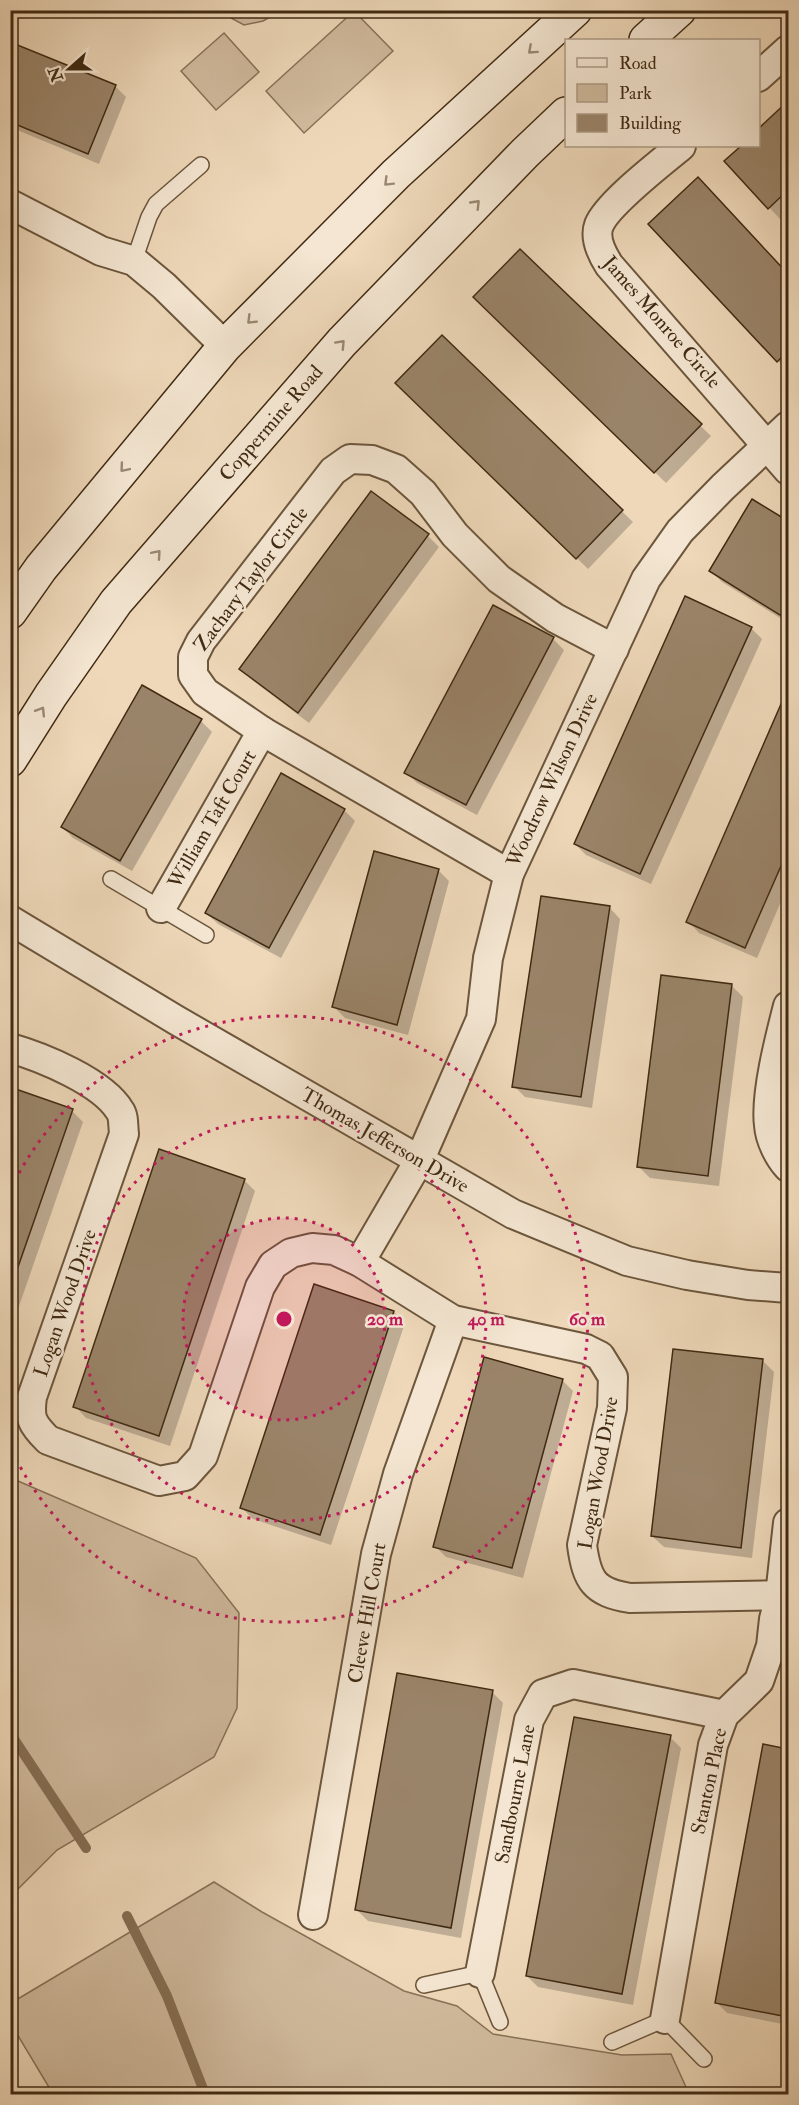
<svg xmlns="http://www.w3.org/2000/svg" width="799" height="2105" font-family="'IM FELL Double Pica',serif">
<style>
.green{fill:#d0ba9d;stroke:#887258;stroke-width:1.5}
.shadow{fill:#0003}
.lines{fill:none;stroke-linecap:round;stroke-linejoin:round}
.stream{stroke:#856f54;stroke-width:10}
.building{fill:#9a8469;stroke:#402a12;stroke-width:1.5}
.lane-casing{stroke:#6c563c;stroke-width:18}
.street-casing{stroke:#6c563c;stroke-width:32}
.secondary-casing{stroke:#402a12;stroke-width:36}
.lane{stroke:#f4e6d2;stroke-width:15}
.street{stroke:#f4e6d2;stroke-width:28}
.secondary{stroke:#f4e6d2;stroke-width:33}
.oneway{stroke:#9a8872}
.ring{fill:none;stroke:#c2185b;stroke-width:3;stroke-dasharray:3 6}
.labels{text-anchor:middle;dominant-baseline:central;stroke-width:5;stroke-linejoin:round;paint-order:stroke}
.street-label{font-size:20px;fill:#402a12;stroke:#f4e6d2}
.centre{fill:#c2185b;stroke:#f4e6d2;stroke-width:3}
.ring-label{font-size:18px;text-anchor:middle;font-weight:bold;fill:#c2185b;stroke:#f4e6d2;stroke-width:5;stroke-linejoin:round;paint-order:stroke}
</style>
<rect width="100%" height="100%" fill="#eed8b9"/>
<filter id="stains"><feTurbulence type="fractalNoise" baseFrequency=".00333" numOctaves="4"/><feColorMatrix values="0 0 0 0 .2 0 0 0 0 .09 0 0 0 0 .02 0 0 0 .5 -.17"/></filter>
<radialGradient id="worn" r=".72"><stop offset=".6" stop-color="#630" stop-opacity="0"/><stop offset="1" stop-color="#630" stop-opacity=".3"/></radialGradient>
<!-- green -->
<g class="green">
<path d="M218,11h63l-18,10 -19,4z"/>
<path d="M354,11l39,40 -89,82 -38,-42z"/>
<path d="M224,33l35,39 -43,38 -35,-39z"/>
<path d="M11,1478l185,80 43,55 -2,95 -23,49 -157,93 -46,46z"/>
<path d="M214,1882l48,30 142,79 53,15 36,28 129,21 49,-1 15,33 -7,7h-626l-42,-70v-21z"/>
</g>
<!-- shadow -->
<g class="shadow">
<path d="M10,43l105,43 11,11 -27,67 -89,-37z"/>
<path d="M788,103v108l-8,8 -54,-58 17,-15h15v-15z"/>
<path d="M709,190l79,86v95l-10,-10z"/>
<path d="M520,251l191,185 -45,47 -190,-186z"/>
<path d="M442,337l191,185 -45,47 -191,-186z"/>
<path d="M371,493l57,43 11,11 -130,176 -57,-43 -11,-11z"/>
<path d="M753,501l35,21v101l-66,-41 -11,-11z"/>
<path d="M494,607l59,32 11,11 -87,165 -60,-32 -11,-11z"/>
<path d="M751,628l11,11 -111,245 -65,-29 -11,-11z"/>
<path d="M788,691v194l-31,73 -58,-25 -11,-12z"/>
<path d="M201,721l11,11 -80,139 -59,-33 -11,-11z"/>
<path d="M344,810l11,11 -74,137 -63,-34 -12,-11z"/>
<path d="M438,870l11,11 -41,154 -63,-17 -11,-11z"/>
<path d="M609,907l11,12 -28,189 -67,-11 -11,-11z"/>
<path d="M732,986l11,11 -24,189 -69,-8 -12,-12z"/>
<path d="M10,1089l62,22 11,11 -73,210z"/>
<path d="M244,1180l11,11 -85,255 -84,-28 -11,-12z"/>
<path d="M394,1312l11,11 -74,222 -78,-26 -12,-12z"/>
<path d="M763,1361l11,11 -22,186 -88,-11 -12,-11z"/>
<path d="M562,1380l11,11 -50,187 -77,-21 -11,-11z"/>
<path d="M492,1692l11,11 -42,235 -93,-17 -11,-11z"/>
<path d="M670,1737l11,11 -48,257 -95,-18 -11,-11z"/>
<path d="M764,1745l24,5v275l-61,-12 -11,-11z"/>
</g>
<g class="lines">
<!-- stream -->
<g class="stream">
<path d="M10,1733l76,115"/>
<path d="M127,1916l40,80 38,98"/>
</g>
</g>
<!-- building -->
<g class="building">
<path d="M10,42l106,43 -28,69 -78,-32z"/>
<path d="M788,101v89l-20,19 -44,-48 17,-15h17v-17z"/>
<path d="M698,177l90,97v77l-11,11 -129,-138z"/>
<path d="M520,249l182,175 -48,49 -181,-176z"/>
<path d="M442,335l181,175 -47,49 -181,-176z"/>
<path d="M371,491l58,43 -131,179 -59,-44z"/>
<path d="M752,499l36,22v99l-79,-49z"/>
<path d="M685,596l67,31 -112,247 -66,-30z"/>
<path d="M493,605l61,32 -88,168 -62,-32z"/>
<path d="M142,685l60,34 -82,142 -59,-34z"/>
<path d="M788,688v162l-43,98 -59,-26z"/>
<path d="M281,773l64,36 -76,139 -64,-35z"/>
<path d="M374,851l65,18 -42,156 -65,-18z"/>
<path d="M541,896l69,10 -29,191 -69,-10z"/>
<path d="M661,975l71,9 -24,192 -71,-9z"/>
<path d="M10,1087l63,22 -63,181z"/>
<path d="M159,1149l86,30 -86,257 -86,-29z"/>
<path d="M314,1284l80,27 -74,224 -80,-27z"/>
<path d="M673,1349l90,10 -22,189 -90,-12z"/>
<path d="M484,1357l79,22 -51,189 -79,-21z"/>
<path d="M397,1673l96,17 -42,238 -96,-18z"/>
<path d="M574,1717l97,18 -49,259 -96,-18z"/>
<path d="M763,1744l25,5v268l-73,-14z"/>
</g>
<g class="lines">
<defs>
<g id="lane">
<path d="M134,261l15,-44 7,-13 45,-39"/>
<path d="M111,879l95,56"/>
<path d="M424,1985l56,-12 20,49"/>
<path d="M612,2042l53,-23 39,40"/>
</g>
<g id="street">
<path d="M758,77l30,-27"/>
<path d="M681,146c-20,17 -73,57 -82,79 -5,13 3,29 10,40l179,205"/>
<path d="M10,204l91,47 33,10 30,25 61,60"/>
<path d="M509,874l-247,-143 -57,-39 -12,-17v-18l8,-16 132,-170 17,-12 22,1 24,9 27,24 32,42 44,44 56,39 59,31"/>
<path d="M161,908l101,-177"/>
<path d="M10,920l166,100 337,194 114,47 60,14 61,10 40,3"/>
<path d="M788,1006c-8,31 -23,89 -19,119 1,15 10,32 19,42"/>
<path d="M10,1048c32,9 93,34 110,63 4,5 3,16 4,23l-92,263c-3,22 0,27 16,43l111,41 26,-5 18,-20 57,-169 13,-22 18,-12 21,-5 22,2 26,12 93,58 133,29 14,7 13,21 -1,31 -30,137c5,36 12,47 48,53l158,-3"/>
<path d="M360,1262l60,-103 61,-140 7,-61 21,-84 137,-295 34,-48 43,-44 65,-61"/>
<path d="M313,1915l63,-361 22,-80 55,-154"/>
<path d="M480,1973l49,-253 14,-26 30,-10 151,31"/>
<path d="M665,2019l48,-274 11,-30 35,-34 12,-35 3,-27 6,-23 8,-73"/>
</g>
<g id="secondary">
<path d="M646,40l33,-30"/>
<path d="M10,612l31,-44 184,-222 171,-172 179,-164"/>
<path d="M10,760l41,-65 65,-93 226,-260 183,-189 41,-39"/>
</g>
</defs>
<!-- lane casing -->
<use href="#lane" class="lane-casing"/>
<!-- street casing -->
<use href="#street" class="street-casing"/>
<!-- secondary casing -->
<use href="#secondary" class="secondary-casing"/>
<!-- lane -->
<use href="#lane" class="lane"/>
<!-- street -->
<use href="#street" class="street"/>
<!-- secondary -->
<use href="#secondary" class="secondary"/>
</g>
<!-- one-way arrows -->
<defs><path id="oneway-chevron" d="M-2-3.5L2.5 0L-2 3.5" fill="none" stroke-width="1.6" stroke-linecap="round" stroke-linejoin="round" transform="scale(1.5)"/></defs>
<g class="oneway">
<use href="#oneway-chevron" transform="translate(532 50) rotate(138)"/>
<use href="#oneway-chevron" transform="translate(388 182) rotate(135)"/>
<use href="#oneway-chevron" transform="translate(476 204) rotate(-46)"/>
<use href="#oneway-chevron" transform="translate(251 320) rotate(135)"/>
<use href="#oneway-chevron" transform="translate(341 344) rotate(-47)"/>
<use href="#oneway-chevron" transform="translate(124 468) rotate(130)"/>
<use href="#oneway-chevron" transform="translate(157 554) rotate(-49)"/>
<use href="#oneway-chevron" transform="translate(41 711) rotate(-58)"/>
</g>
<!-- distance rings -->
<circle cx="284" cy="1319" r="101" fill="#c2185b" fill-opacity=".12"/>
<g class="ring">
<circle cx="284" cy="1319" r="101"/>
<circle cx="284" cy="1319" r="202"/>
<path d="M11 1189A303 303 0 1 1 11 1449"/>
</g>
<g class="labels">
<!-- street labels -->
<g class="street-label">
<text transform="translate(662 322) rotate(49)">James Monroe Circle</text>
<text transform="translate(271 423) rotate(-49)">Coppermine Road</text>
<text transform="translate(251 579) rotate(-53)">Zachary Taylor Circle</text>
<text transform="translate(552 780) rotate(-65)">Woodrow Wilson Drive</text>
<text transform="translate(212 819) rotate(-60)">William Taft Court</text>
<text transform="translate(385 1140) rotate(30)">Thomas Jefferson Drive</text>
<text transform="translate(65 1303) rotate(-71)">Logan Wood Drive</text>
<text transform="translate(598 1473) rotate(-80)">Logan Wood Drive</text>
<text transform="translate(367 1613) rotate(-80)">Cleeve Hill Court</text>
<text transform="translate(709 1781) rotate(-78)">Stanton Place</text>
<text transform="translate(515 1794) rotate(-79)">Sandbourne Lane</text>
</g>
</g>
<circle cx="284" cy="1319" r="9" class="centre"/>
<g class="ring-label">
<text x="385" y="1325">20 m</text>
<text x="486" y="1325">40 m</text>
<text x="587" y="1325">60 m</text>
</g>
<!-- margin -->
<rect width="799" height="2105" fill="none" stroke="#eed8b9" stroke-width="36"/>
<rect x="12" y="12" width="775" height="2081" fill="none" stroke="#402a12" stroke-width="3"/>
<rect x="18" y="18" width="763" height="2069" fill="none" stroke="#402a12" stroke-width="1.5"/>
<!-- legend -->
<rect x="565" y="39" width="195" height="108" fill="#f4e6d2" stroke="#ac9b85" stroke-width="1.5"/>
<rect x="577" y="58" width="30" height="9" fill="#f4e6d2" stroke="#ac9b85" stroke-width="1.5"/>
<text x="619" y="69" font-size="18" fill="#402a12">Road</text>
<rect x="577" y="84" width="30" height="18" fill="#d0ba9d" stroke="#ac9b85" stroke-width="1.5"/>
<text x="619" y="99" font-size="18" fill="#402a12">Park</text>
<rect x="577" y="114" width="30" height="18" fill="#9a8469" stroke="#ac9b85" stroke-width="1.5"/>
<text x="619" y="129" font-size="18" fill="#402a12">Building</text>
<!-- north arrow -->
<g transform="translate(69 69) rotate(249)" stroke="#f4e6d2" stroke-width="4.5" paint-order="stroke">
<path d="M0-4.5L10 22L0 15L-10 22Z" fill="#402a12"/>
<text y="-9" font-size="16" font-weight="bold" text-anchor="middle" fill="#402a12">N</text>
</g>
<rect width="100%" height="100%" filter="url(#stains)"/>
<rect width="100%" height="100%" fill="url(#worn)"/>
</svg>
